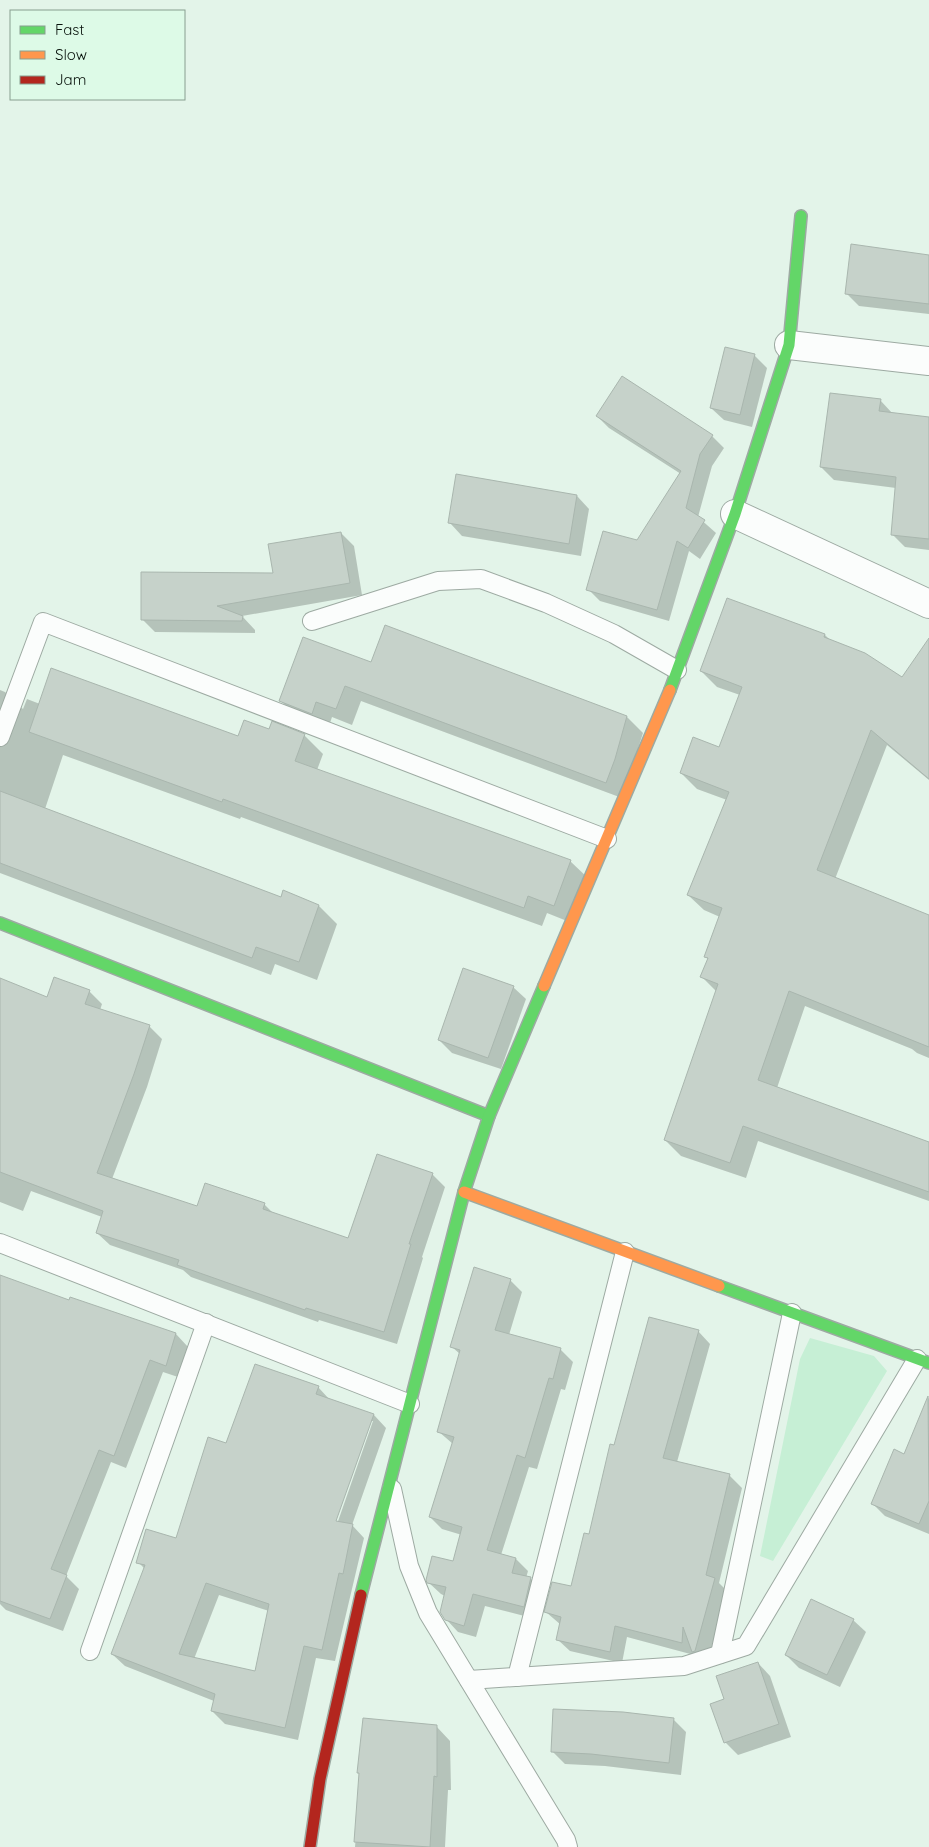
<svg xmlns="http://www.w3.org/2000/svg" width="929" height="1847" font-family="Quicksand,sans-serif">
<style>
.green{fill:#c6efd5}
.shadow{fill:#0003;fill-rule:evenodd}
.building{fill:#c6d2ca;stroke:#a9b6ae;fill-rule:evenodd}
.lines{fill:none;stroke-linecap:round;stroke-linejoin:round}
.lane-casing{stroke:#9daaa2;stroke-width:20}
.street-casing{stroke:#9daaa2;stroke-width:30}
.fast-casing{stroke:#9daaa2;stroke-width:14}
.slow-casing{stroke:#9daaa2;stroke-width:14}
.jam-casing{stroke:#9daaa2;stroke-width:14}
.lane{stroke:#fbfdfc;stroke-width:18}
.street{stroke:#fbfdfc;stroke-width:28}
.fast{stroke:#63d668;stroke-width:11}
.slow{stroke:#ff974d;stroke-width:11}
.jam{stroke:#b3261e;stroke-width:11}
</style>
<rect width="100%" height="100%" fill="#e3f4e9"/>
<!-- green -->
<path class="green" d="M810,1338l64,18 13,15 -114,190 -13,-5 40,-197z"/>
<!-- shadow -->
<g class="shadow">
<path d="M929,256v58l-70,-8 -13,-13z"/>
<path d="M754,355l13,13 -15,59 -28,-7 -13,-12z"/>
<path d="M880,400l13,14 36,4v132l-24,-3 -13,-13 4,-46 -62,-8 -13,-13z"/>
<path d="M597,416l115,20 12,12 -12,18 -14,51 18,16 -16,26 -11,-8 -20,70 -69,-20 -12,-12 49,-48 44,-67 -72,-46z"/>
<path d="M577,496l12,13 -8,47 -119,-20 -12,-13z"/>
<path d="M341,533l13,13 8,49 -120,21 13,14v3l-100,-1 -13,-13 132,-45z"/>
<path d="M385,627l242,90 16,16 -21,65 -261,-97 -9,24 -20,-8 -4,12 -31,-12 -16,-16 91,-38z"/>
<path d="M825,635l6,6 71,38 27,-24v125l-42,-35 -52,134 94,37v142l-12,-5 -5,-4 -107,-43 -28,82 152,55v58l-171,-60 -12,37 -65,-22 -16,-16 52,-148 -15,-15 7,-17 -3,-3 14,-40 -16,-7 -16,-15 39,-95 -30,-11 -16,-16 39,-24 20,-54 -23,-8 -16,-16z"/>
<path d="M0,690l5,2 18,17 4,-10 13,5 199,33 31,-7 34,5 19,19 -6,16 253,91 19,18 -17,44 -25,-10 -5,13 -301,-109 -1,2 -177,-64 -18,54 237,89 37,8 18,18 -20,56 -42,-16 -4,11 -271,-102z"/>
<path d="M0,980l48,19 41,-8 13,13 -2,6 49,16 13,13 -15,48 -35,92 86,29 66,-4 10,10 74,26 30,-84 55,19 12,12 -23,70 1,1 -26,86 -78,-24 -1,2 -127,-45 -8,-7 -73,-25 -13,-12 5,-16 -71,-26 -8,20 -23,-9z"/>
<path d="M513,987l13,12 -25,70 -49,-16 -13,-13z"/>
<path d="M0,1276l70,26 1,-3 105,35 12,13 -10,30 -15,-5 -37,96 -15,-6 -45,114 13,13 -16,42 -57,-21 -6,-6z"/>
<path d="M510,1280l12,12 -13,43 52,15 12,12 -8,28 -4,-1 -24,80 -8,-2 -28,88 15,4 12,12 -2,7 5,1 12,12 -7,28 -51,-13 -9,31 -18,-5 -12,-13 -1,-23 -4,-2 -13,-12 26,-20 8,-27 -20,-6 -12,-12 23,-73 -15,-13 22,-77 -8,-7z"/>
<path d="M698,1331l12,13 -33,118 53,14 12,12 -23,95 8,8 -20,72 -1,1 -12,-12v3l-67,-18 -5,26 -52,-12 -13,-12 4,-14 -15,-13 26,-25 18,-52 24,-88z"/>
<path d="M318,1387l12,13 44,15 12,13 -34,97 12,13 -29,123 -19,-3 -18,82 -73,-16 -13,-13 2,-10 -89,-35 -13,-12 33,-85 -7,-7 38,-23 51,-94zM371,1421h2l-37,106h-3zM219,1595l50,16 -13,61 -62,-13z"/>
<path d="M929,1397v137l-44,-18 -13,-13 33,-47z"/>
<path d="M853,1620l13,12 -26,55 -41,-19 -13,-13z"/>
<path d="M758,1663l12,13 21,61 -53,18 -13,-13 1,-42z"/>
<path d="M673,1719l13,13 -5,43 -76,-9 -40,-2 -13,-13z"/>
<path d="M436,1726l14,15 1,49h-3l-3,57h-90l6,-72 -3,-2z"/>
</g>
<!-- building -->
<g class="building">
<path d="M851,244l78,11v49l-84,-10z"/>
<path d="M725,347l30,7 -15,61 -30,-7z"/>
<path d="M622,376l91,59 -13,19 -14,54 19,12 -17,28 -11,-7 -20,69 -71,-20 17,-59 34,9 44,-69 -85,-55z"/>
<path d="M830,393l51,6 -2,12 50,6v122l-38,-4 5,-58 -76,-10z"/>
<path d="M456,474l121,21 -8,49 -121,-21z"/>
<path d="M341,532l9,51 -133,23 26,10 -1,5 -101,-1v-48l132,1 -5,-29z"/>
<path d="M727,598l98,36 -1,3 41,16 37,24 27,-39v141l-58,-49 -54,140 112,45v132l-140,-56 -31,89 171,62v50l-186,-66 -13,37 -66,-23 54,-156 -18,-7 8,-19 -4,-1 18,-49 -35,-13 42,-103 -49,-19 13,-36 26,10 23,-60 -42,-16z"/>
<path d="M385,625l242,91 -12,43 -9,24 -261,-97 -9,23 -20,-7 -4,12 -33,-13 24,-64 68,25z"/>
<path d="M51,668l187,68 6,-16 25,9 3,-8 33,13 -10,27 276,99 -17,46 -26,-10 -4,12 -301,-109 -1,3 -193,-70z"/>
<path d="M0,791l281,106 2,-7 36,15 -20,57 -43,-15 -4,11 -252,-95z"/>
<path d="M463,968l51,18 -26,72 -50,-18z"/>
<path d="M54,977l36,13 -5,14 65,21 -16,49 -37,99 100,33 8,-23 60,20 -2,6 85,29 29,-84 56,19 -24,71h2l-27,88 -78,-24 -1,2 -128,-45 2,-5 -83,-27 7,-22 -103,-39v-194l47,19z"/>
<path d="M474,1267l37,12 -16,51 66,18 -8,31 -4,-1 -24,80 -8,-3 -30,95 29,8 -4,15 19,4 -7,30 -51,-13 -9,32 -19,-6 -5,-8 6,-25 -19,-4 -1,-3 6,-24 21,5 9,-34 -33,-10 25,-80 -17,-5 23,-82 -10,-3z"/>
<path d="M0,1275l69,25 1,-3 106,36 -10,33 -16,-6 -36,96 -15,-6 -48,119 16,6 -17,44 -50,-18z"/>
<path d="M649,1317l50,13 -36,128 67,16 -24,101 9,3 -20,73 -3,1 -9,-25 -1,16 -67,-17 -5,26 -54,-12 5,-23 -17,-5 8,-30 19,4 13,-53 5,1 21,-90 4,1z"/>
<path d="M255,1364l64,22 -3,8 58,20 -38,107 17,3 -10,50 -4,-1 -17,77 -18,-4 -19,82 -74,-17 4,-17 -104,-40 34,-89 -9,-2 10,-34 30,9 32,-101 18,6zM206,1583l63,21 -14,67 -76,-17z"/>
<path d="M928,1396l1,105 -10,23 -48,-20 23,-55 10,5z"/>
<path d="M811,1599l43,20 -27,56 -42,-20z"/>
<path d="M758,1662l21,62 -55,19 -14,-39 14,-5 -8,-23z"/>
<path d="M553,1709l70,3 51,6 -5,45 -78,-9 -40,-2z"/>
<path d="M363,1718l74,7v52l-3,-1 -4,71 -76,-5 5,-69h-2z"/>
</g>
<g class="lines">
<defs>
<g id="lane">
<path d="M312,621l126,-40 43,-2 65,24 68,31 63,36"/>
<path d="M0,737l43,-115 564,217"/>
<path d="M0,1243l410,161"/>
<path d="M392,1489l17,77 19,47 138,227 2,7"/>
<path d="M90,1651l116,-328"/>
<path d="M720,1654l72,-341"/>
<path d="M517,1677l108,-425"/>
<path d="M469,1680l215,-14 62,-20 171,-287"/>
</g>
<g id="street">
<path d="M789,345l140,16"/>
<path d="M735,514l194,90"/>
</g>
<g id="fast">
<path d="M670,690l65,-176 54,-169 12,-129"/>
<path d="M0,923l489,193"/>
<path d="M719,1286l210,77"/>
<path d="M361,1595l103,-403 25,-76 55,-130"/>
</g>
<g id="slow">
<path d="M544,986l126,-296"/>
<path d="M464,1192l255,94"/>
</g>
<path id="jam" d="M310,1847l10,-68 41,-184"/>
</defs>
<!-- lane casing -->
<use href="#lane" class="lane-casing"/>
<!-- street casing -->
<use href="#street" class="street-casing"/>
<!-- fast casing -->
<use href="#fast" class="fast-casing"/>
<!-- slow casing -->
<use href="#slow" class="slow-casing"/>
<!-- jam casing -->
<use href="#jam" class="jam-casing"/>
<!-- lane -->
<use href="#lane" class="lane"/>
<!-- street -->
<use href="#street" class="street"/>
<!-- fast -->
<use href="#fast" class="fast"/>
<!-- slow -->
<use href="#slow" class="slow"/>
<!-- jam -->
<use href="#jam" class="jam"/>
</g>
<!-- legend -->
<rect x="10" y="10" width="175" height="90" fill="#ddfae7" stroke="#889e90"/>
<rect x="20" y="26" width="25" height="8" fill="#63d668" stroke="#889e90"/>
<text x="55" y="35" font-size="15" fill="#09130d">Fast</text>
<rect x="20" y="51" width="25" height="8" fill="#ff974d" stroke="#889e90"/>
<text x="55" y="60" font-size="15" fill="#09130d">Slow</text>
<rect x="20" y="76" width="25" height="8" fill="#b3261e" stroke="#889e90"/>
<text x="55" y="85" font-size="15" fill="#09130d">Jam</text>
</svg>
